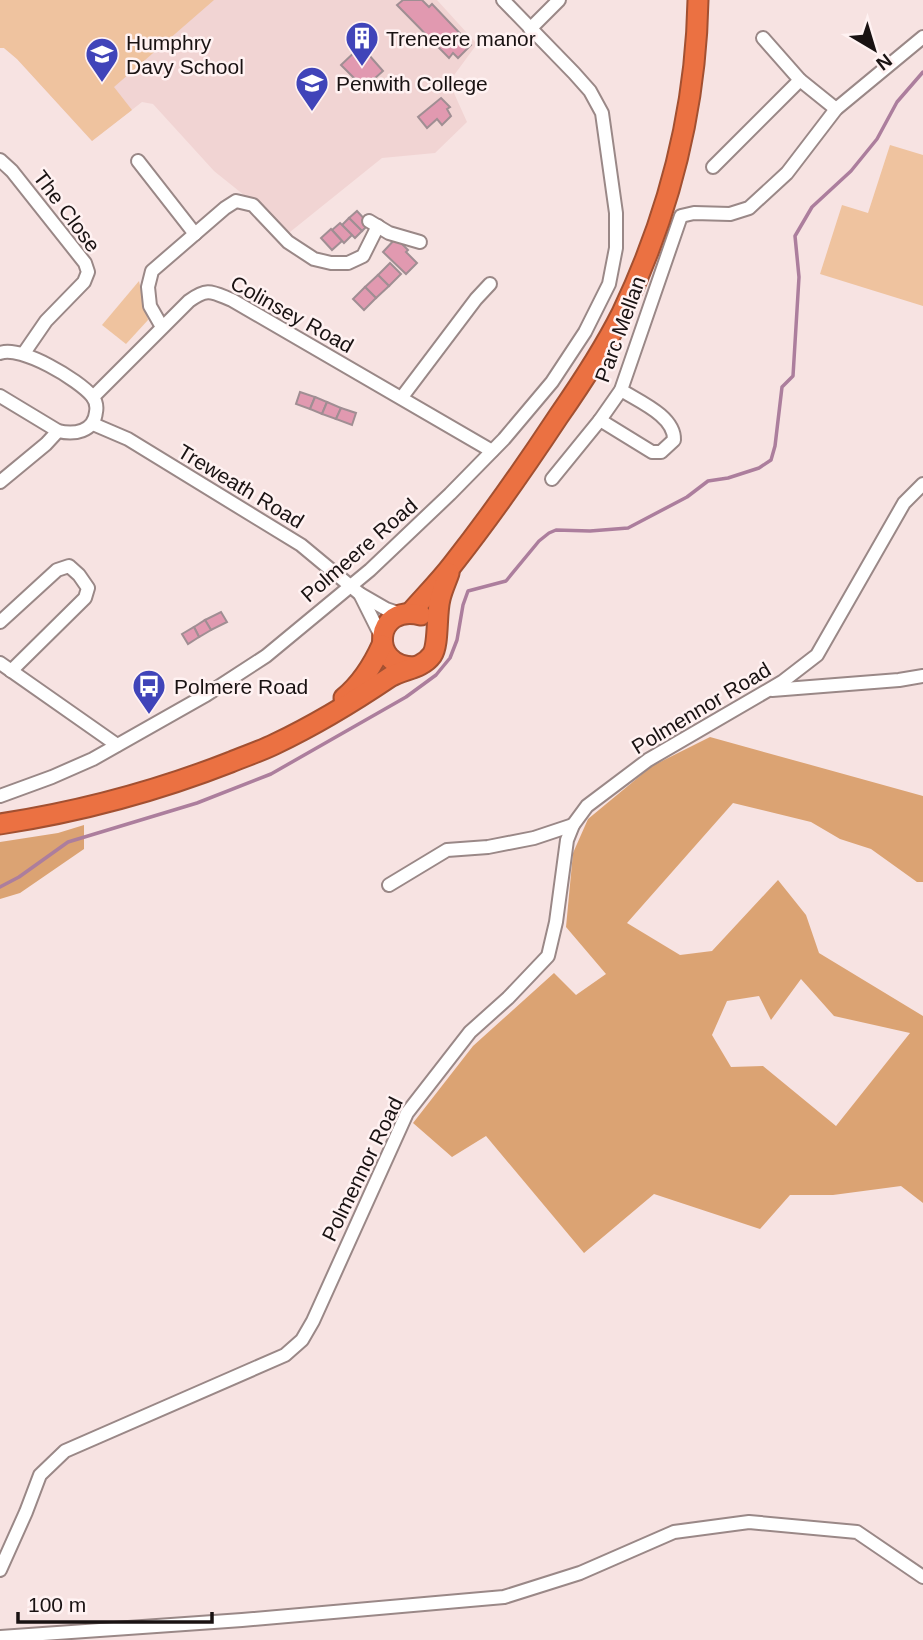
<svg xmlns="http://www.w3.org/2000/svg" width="923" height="1640" font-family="Helvetica,sans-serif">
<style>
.built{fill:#f1d4d3}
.green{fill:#efc39f}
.forest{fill:#dba373;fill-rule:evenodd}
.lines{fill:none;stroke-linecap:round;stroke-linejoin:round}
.stream{stroke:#ac7e9d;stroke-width:3.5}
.building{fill:#e199b0;stroke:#a08e93;stroke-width:2}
.minor-casing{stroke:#9a8887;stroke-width:16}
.highway-casing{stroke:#a25031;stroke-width:23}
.minor{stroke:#fff;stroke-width:12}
.highway{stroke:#eb7142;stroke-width:19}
.labels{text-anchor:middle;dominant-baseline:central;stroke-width:5;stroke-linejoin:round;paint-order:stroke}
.poi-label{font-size:21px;fill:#191212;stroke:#fff2f2;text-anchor:start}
.street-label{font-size:21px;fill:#191212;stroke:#fff2f2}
</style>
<rect width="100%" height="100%" fill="#f7e3e2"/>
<!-- built -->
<path class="built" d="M0,0h437l40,44 -28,38 18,40 -32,31 -53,5 -92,74 -76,-61 -61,-67 -11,-2 -50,39 -75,-82 -13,-11h-4z"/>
<!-- green -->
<g class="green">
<path d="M0,0h214l-100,87 18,23 -40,31 -75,-82 -13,-11h-4z"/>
<path d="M890,145l33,10v151l-103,-32 22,-69 26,8z"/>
<path d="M139,281l9,39 -22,24 -24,-19z"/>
</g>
<!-- forest -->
<g class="forest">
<path d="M710,737l213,59v86h-6l-46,-33 -31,-10 -29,-17 -78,-19 -106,120 53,32 32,-4 66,-71 28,35 13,38 104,63v187l-22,-17 -68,9h-43l-30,34 -106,-35 -70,59 -98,-117 -34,21 -39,-34 60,-77 81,-73 22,22 30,-21 -40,-47 7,-74 15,-34 64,-53zM801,979l33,37 76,17 -74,93 -73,-60 -32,1 -19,-32 15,-34 32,-5 12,24z"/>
<path d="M84,825v24l-64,44 -20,6v-57l58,-9z"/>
</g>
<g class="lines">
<!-- stream -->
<path class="stream" d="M0,887l19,-10 49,-35 129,-39 74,-29 135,-77 30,-22 14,-17 7,-18 6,-35 5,-14 38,-10 33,-40 10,-8 7,-3 34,1 38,-3 59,-31 21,-16 20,-3 31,-10 12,-8 4,-14 7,-59 11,-11 6,-99 -4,-41 17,-29 39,-36 26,-32 20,-37 26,-30"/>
</g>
<!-- building -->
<g class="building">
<path d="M403,0h19l7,7 3,-3 39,41 -13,13 -5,-5 -4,5 -52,-53z"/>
<path d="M361,46l22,25 -19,17 -23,-23z"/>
<path d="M441,98l9,9 -3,2 4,7 -9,9 -5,-6 -10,9 -9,-11z"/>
<path d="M357,211l12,13 -7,7 -13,-13z"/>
<path d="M349,218l13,13 -7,7 -13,-13z"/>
<path d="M340,223l12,12 -8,8 -12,-13z"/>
<path d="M331,229l11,12 -10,9 -11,-12z"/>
<path d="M396,238l12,12 -2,2 11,11 -11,11 -23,-22z"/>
<path d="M390,263l11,11 -12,12 -11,-11z"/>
<path d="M378,275l11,11 -13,12 -11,-11z"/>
<path d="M365,287l11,11 -12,12 -11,-11z"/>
<path d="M300,392l15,5 -5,12 -14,-5z"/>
<path d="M315,397l12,5 -5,12 -12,-5z"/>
<path d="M327,402l14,6 -5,11 -14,-5z"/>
<path d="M341,408l15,5 -4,12 -16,-6z"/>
<path d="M221,612l6,10 -16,8 -6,-10z"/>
<path d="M205,620l6,10 -12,7 -5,-10z"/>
<path d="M194,627l5,10 -11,7 -6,-10z"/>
</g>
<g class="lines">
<defs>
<g id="minor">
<path d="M530,29l29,-29"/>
<path d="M763,38l37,42"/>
<path d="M0,160l12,11 73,92 3,9 -4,10 -38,39 -22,32"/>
<path d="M138,161l57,73"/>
<path d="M713,167l87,-87 36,29"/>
<path d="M369,221l20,12 31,9"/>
<path d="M162,327l-12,-21 -2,-19 4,-16 73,-63 11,-7 17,4 35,37 26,17 17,4h17l15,-7 15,-30"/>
<path d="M0,353c21,-8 79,27 92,43 4,5 5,11 4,16 -2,20 -22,23 -38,19l-58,-35"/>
<path d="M93,397l96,-96c19,-14 23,-9 43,-1l260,151"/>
<path d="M402,397l74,-98 14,-15"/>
<path d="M600,420l52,32h9l13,-12c1,-24 -36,-39 -53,-50"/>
<path d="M93,424l35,15 173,106 59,49 26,15 15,5"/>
<path d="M552,479l48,-59 21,-30 60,-174 13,-3 36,1 19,-6 38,-35 49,-64 87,-72"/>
<path d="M0,482l46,-38 12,-13"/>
<path d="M360,594l22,44"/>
<path d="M0,622l57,-52 12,-4 10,9 9,13 -3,10 -74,73"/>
<path d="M0,663l117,82"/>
<path d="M772,690l127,-10 24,-4"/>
<path d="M0,796l52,-19 41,-18 113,-64 60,-39 104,-86 80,-76 54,-55 48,-57 33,-50 24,-48 7,-36v-35l-14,-100 -12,-22 -16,-18 -71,-73"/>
<path d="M389,885l58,-35 41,-3 46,-9 39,-13"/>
<path d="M0,1570l26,-58 14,-37 25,-24 220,-96 17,-15 11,-19 94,-208 63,-81 38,-34 40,-42 8,-34 11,-82 6,-15 14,-19 61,-46 134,-78 35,-27 87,-152 19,-19"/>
<path d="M0,1637l242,-17 262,-23 76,-24 94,-41 75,-10 108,10 66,45"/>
</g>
<g id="highway">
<path d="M411,612c14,-16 29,-31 42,-48 37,-47 72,-97 105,-147 23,-33 46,-68 64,-104 47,-99 74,-204 76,-313"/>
<path d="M414,667c-46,0 -40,-64 7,-52"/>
<path d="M344,698c17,-14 29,-33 38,-53"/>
<path d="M0,824c78,-12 157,-33 231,-62 14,-6 30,-11 44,-18 40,-19 78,-42 115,-67 13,-8 32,-8 42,-22 7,-10 4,-41 8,-56 2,-9 6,-17 9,-26"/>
</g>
</defs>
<!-- minor casing -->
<use href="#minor" class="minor-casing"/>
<!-- highway casing -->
<use href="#highway" class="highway-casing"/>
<!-- minor -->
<use href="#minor" class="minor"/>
<!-- highway -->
<use href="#highway" class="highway"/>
</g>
<!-- icons -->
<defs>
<symbol id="building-pin" viewBox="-11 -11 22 30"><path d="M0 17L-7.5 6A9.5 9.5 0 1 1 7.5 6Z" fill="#4044b9" stroke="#fff2f2"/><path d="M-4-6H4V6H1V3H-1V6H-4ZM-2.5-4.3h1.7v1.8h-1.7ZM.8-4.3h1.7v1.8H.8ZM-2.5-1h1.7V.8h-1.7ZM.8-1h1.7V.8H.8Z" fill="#fff"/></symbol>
<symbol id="school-pin" viewBox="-11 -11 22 30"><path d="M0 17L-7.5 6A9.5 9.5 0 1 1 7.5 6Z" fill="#4044b9" stroke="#fff2f2"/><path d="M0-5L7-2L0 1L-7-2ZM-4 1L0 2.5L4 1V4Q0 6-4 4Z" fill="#fff"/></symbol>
<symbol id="university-pin" viewBox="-11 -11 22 30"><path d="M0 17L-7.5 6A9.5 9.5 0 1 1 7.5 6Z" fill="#4044b9" stroke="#fff2f2"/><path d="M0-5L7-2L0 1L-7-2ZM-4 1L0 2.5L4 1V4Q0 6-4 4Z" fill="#fff"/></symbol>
<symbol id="bus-pin" viewBox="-11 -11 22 30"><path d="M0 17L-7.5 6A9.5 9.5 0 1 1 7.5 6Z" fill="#4044b9" stroke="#fff2f2"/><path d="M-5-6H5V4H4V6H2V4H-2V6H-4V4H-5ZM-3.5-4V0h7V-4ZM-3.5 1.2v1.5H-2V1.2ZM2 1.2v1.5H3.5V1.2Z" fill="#fff"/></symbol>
</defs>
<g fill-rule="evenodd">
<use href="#building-pin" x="343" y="19" width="38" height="52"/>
<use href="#school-pin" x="83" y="35" width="38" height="52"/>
<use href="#university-pin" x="293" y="64" width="38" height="52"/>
<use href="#bus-pin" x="130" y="667" width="38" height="52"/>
</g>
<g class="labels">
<!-- poi labels -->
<g class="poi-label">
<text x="386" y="38">Treneere manor</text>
<text x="126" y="42">Humphry<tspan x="126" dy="24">Davy School</tspan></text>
<text x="336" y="83">Penwith College</text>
<text x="174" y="686">Polmere Road</text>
</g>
<!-- street labels -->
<g class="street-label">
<text transform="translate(67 211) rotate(53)">The Close</text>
<text transform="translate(292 314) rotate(29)">Colinsey Road</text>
<text transform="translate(620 329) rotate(-70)">Parc Mellan</text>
<text transform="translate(241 486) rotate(31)">Treweath Road</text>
<text transform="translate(359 550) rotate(-41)">Polmeere Road</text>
<text transform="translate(701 708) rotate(-31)">Polmennor Road</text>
<text transform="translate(362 1169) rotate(-64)">Polmennor Road</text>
</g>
</g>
<!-- north arrow -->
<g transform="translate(874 49) rotate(142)" stroke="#fff2f2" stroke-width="5" paint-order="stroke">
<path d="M0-5L12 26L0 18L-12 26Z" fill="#191212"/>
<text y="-10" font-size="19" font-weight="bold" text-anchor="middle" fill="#191212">N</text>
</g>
<!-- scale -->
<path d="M18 1612v10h194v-10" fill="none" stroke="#191212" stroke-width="3.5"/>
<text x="28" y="1612" font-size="21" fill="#191212" stroke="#fff2f2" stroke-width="5" paint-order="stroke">100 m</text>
</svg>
